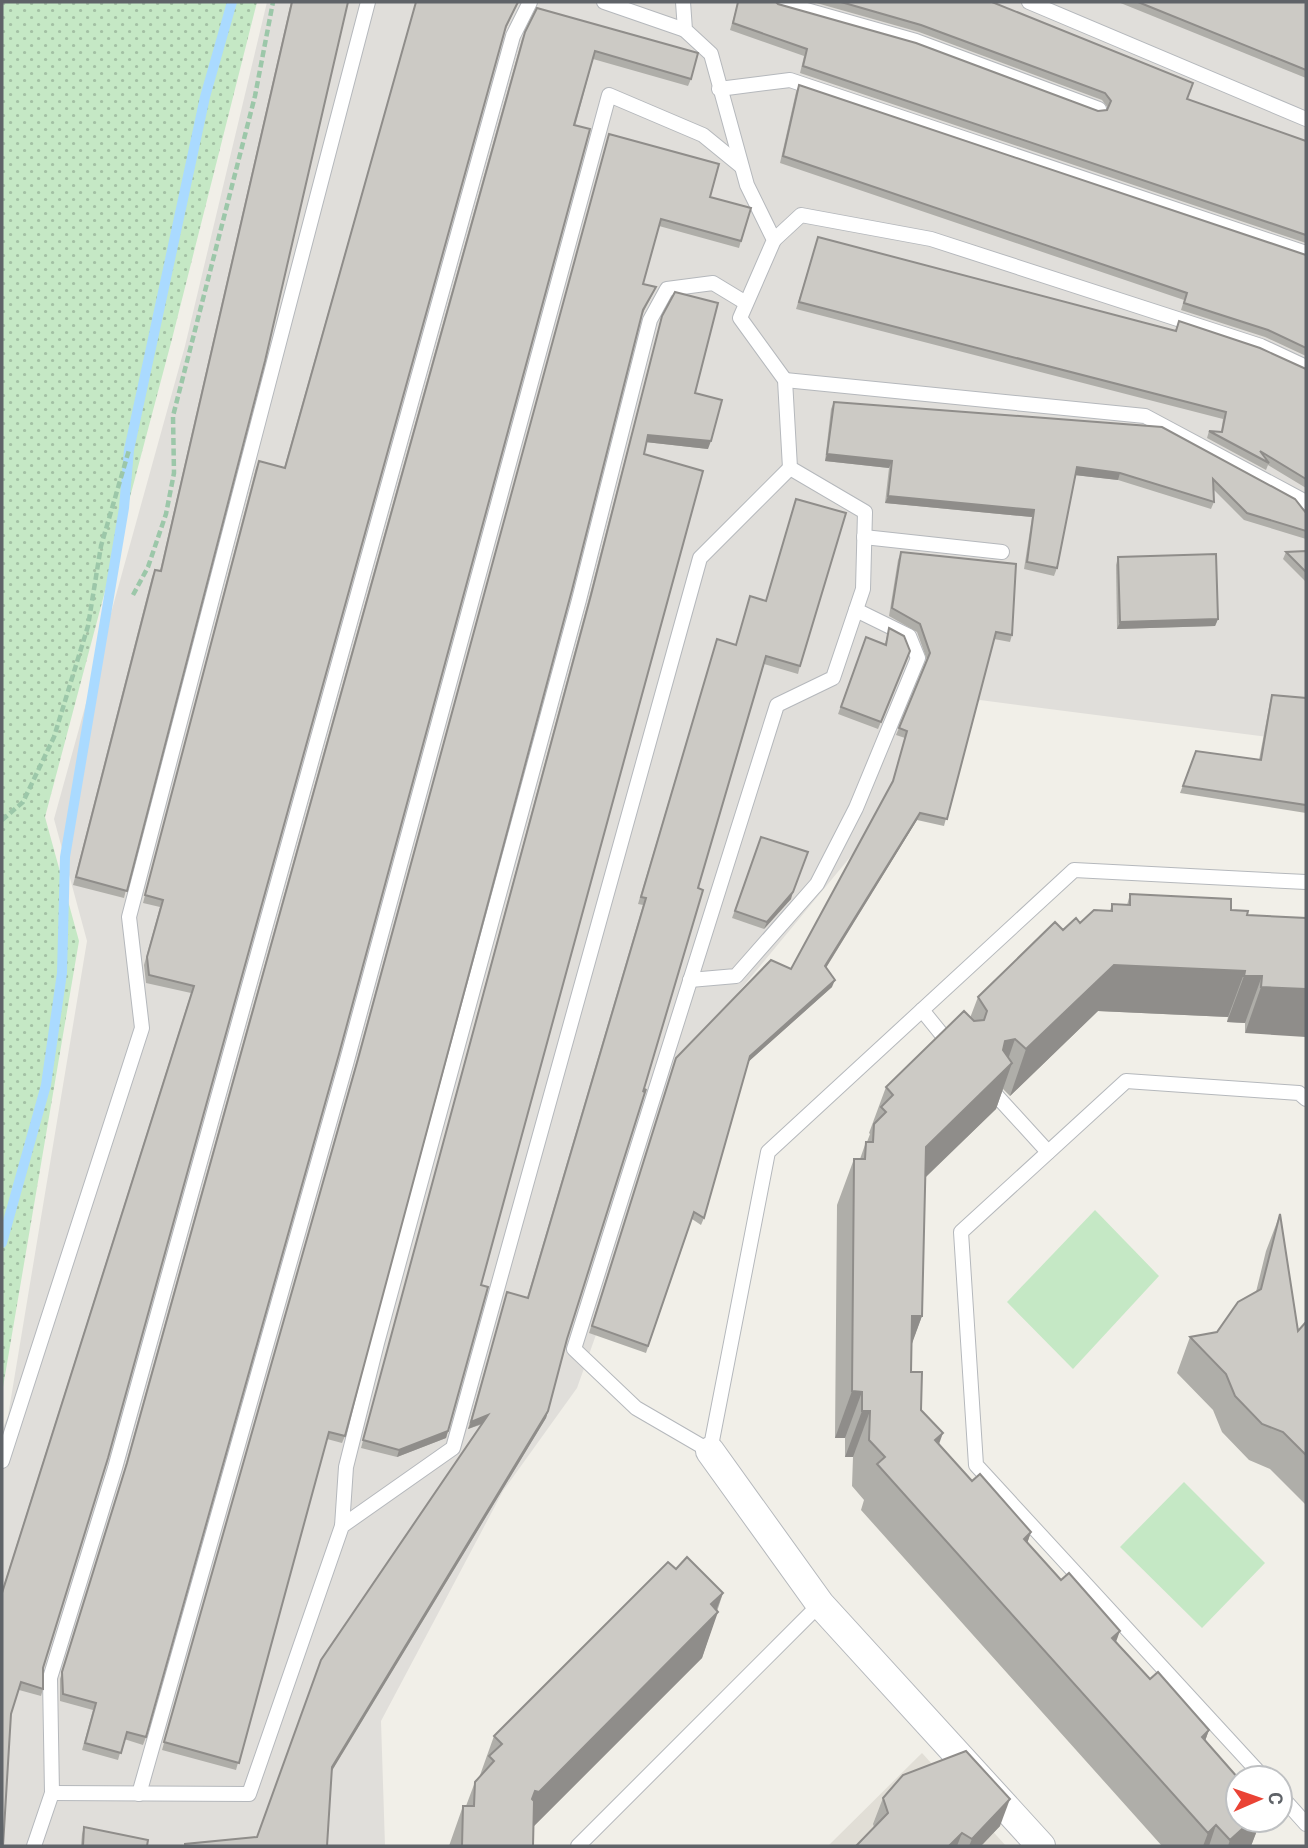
<svg xmlns="http://www.w3.org/2000/svg" width="1308" height="1848" font-family="Roboto,sans-serif">
<style>
.industrial{fill:#e0deda}
.education{fill:#e1ded6}
.grass{fill:url(#grass-dots)}
.park{fill:#c5e8c5}
.lines{fill:none;stroke-linecap:round;stroke-linejoin:round}
.stream{stroke:#aadaff;stroke-width:10}
.lane-casing{stroke:#b5b8bc;stroke-width:16}
.street-casing{stroke:#b5b8bc;stroke-width:30}
.path{stroke:#9cc7a9;stroke-width:4.5;stroke-dasharray:7 3.5;stroke-linecap:butt}
.lane{stroke:#fff;stroke-width:14}
.street{stroke:#fff;stroke-width:28}
.wall{fill:#afaea9}
.shaded-wall{fill:#8f8d8a}
.building{fill:#cccac5;stroke:#8f8d8a;stroke-width:2}
</style>
<defs>
<pattern id="grass-dots" width="8" height="8" patternUnits="userSpaceOnUse" patternTransform="scale(1.75)"><rect width="8" height="8" fill="#c5e8c5"/><path d="M2 2h.1M6 6h.1" fill="none" stroke="#a3c0a4" stroke-width="1.8" stroke-linecap="round"/></pattern>
</defs>
<rect width="100%" height="100%" fill="#f1efe8"/>
<!-- industrial -->
<path class="industrial" d="M267,2h1039v740l-326,-42 -277,335 -126,353 -74,103 -122,230 4,125h-383v-416l6,-14 79,-475 -33,-122 131,-473z"/>
<!-- education -->
<path class="education" d="M922,1753l84,93h-178z"/>
<!-- grass -->
<path class="grass" d="M2,2h255l-85,337 -127,478 34,124 -77,452z"/>
<!-- park -->
<g class="park">
<path d="M1095,1210l64,66 -86,93 -66,-67z"/>
<path d="M1184,1482l81,81 -63,65 -82,-81z"/>
</g>
<g class="lines">
<!-- stream -->
<path class="stream" d="M2,1243l44,-158 16,-112 3,-116 59,-349 5,-58 76,-353 27,-95"/>
<defs>
<g id="lane">
<path d="M604,2l81,28"/>
<path d="M683,2l2,28 26,24 36,131 27,55 -34,78 45,62 5,88 75,44 -2,77 -30,89 -56,27 -203,644 62,59 74,43 58,-299 306,-282 232,12"/>
<path d="M778,2l138,39 183,68"/>
<path d="M1029,2l277,117"/>
<path d="M719,89l71,-9 516,173"/>
<path d="M774,240l27,-25 130,24 330,107 45,21"/>
<path d="M785,380l360,36 161,86"/>
<path d="M864,537l138,15"/>
<path d="M690,980l46,-4 81,-92 39,-76 62,-150 -9,-22 -53,-26"/>
<path d="M922,1010l30,37"/>
<path d="M995,1094l53,58"/>
<path d="M2,1461l140,-433 -13,-111 239,-915"/>
<path d="M342,1526l4,-59 31,-124 202,-743 71,-280 17,-31 46,-6 33,20"/>
<path d="M1264,1778l-288,-313 -15,-233 165,-151 173,12 7,6"/>
<path d="M52,1793l197,1 93,-268 111,-78 247,-890 90,-90"/>
<path d="M139,1794l207,-730 263,-969 94,40 38,31"/>
<path d="M1280,1795l26,29"/>
<path d="M34,1846l18,-53 -2,-115 65,-210 398,-1432 17,-34"/>
<path d="M578,1846l242,-242"/>
</g>
<path id="street" d="M710,1451l110,153 221,242"/>
</defs>
<!-- lane casing -->
<use href="#lane" class="lane-casing"/>
<!-- street casing -->
<use href="#street" class="street-casing"/>
<!-- path -->
<g class="path">
<path d="M133,595l15,-28 18,-53 8,-41 -1,-57 82,-320 18,-94"/>
<path d="M2,820l21,-18 31,-65 34,-111 13,-80 28,-96"/>
</g>
<!-- lane -->
<use href="#lane" class="lane"/>
<!-- street -->
<use href="#street" class="street"/>
</g>
<!-- wall -->
<g class="wall">
<path d="M291,2h57l-224,896 -51,-13 79,-308 3,-7 5,1z"/>
<path d="M416,2h102l-13,29 -462,1637v21l-2,7 -22,-6 -17,-99 189,-598 -45,-10 -2,-18 16,-58 -17,-4 113,-435 3,-7 25,7z"/>
<path d="M738,2h38l2,2 320,107 9,-1 1,-2 -6,-8 -183,-68 -106,-30h179l195,97 119,42v102l-506,-170 4,-17 -74,-26z"/>
<path d="M1118,2h188v76z"/>
<path d="M537,8l154,71 -3,7 -95,-27 -447,1678 -3,8 -19,-6 -6,21 -36,-10 11,-40 -33,-9v-22l64,-208 398,-1432z"/>
<path d="M799,85l507,170v101l-41,-19 -84,-27 3,-10 -404,-137 16,-71z"/>
<path d="M609,134l101,63 31,44 -2,7 -80,-22 -16,58 13,3 -14,28 -297,1121 -3,7 -15,-4 -91,331 -74,-20 193,-683z"/>
<path d="M816,244l490,125v119l-38,-23 -2,5 -59,-32 2,-7 12,1 2,-13 -427,-110z"/>
<path d="M662,316l33,77 13,56 -62,-7 -165,843 -33,146 -2,7 -49,19 -36,-9 227,-846z"/>
<path d="M834,402l328,25 144,86v26l-62,-19 -31,-31 1,13 -3,7 -93,-29 -43,-5 -18,93 -3,8 -30,-7 8,-52 -147,-14 4,-35 -64,-7 6,-52z"/>
<path d="M1306,551v31l-23,-23 3,-7z"/>
<path d="M901,552l111,83 -2,7 -16,-3 -50,187 -27,-6 -91,148 6,19 -84,75 -44,156 -3,7 -9,-6 -46,134 -57,-20 87,-275 115,-89 101,-186 13,-45 -9,-3 31,-75 -10,-28 -28,-16 9,-56z"/>
<path d="M1118,557l100,62 -3,7 -98,3 -1,-64z"/>
<path d="M889,628l21,23 -32,78 -40,-15 28,-77 19,7z"/>
<path d="M717,639l83,27 -2,8 -34,-10 -66,224 -131,451 -21,79 -214,352 -5,76h-143l1,-2 72,-7 226,-413 -15,5 39,-137 20,6 116,-393 -5,-1z"/>
<path d="M1272,695l34,3v115l-126,-20 16,-42 63,9 11,-58z"/>
<path d="M761,837l30,62 -27,30 -32,-11z"/>
<path d="M1130,894l101,16 16,5 59,3 -61,115v-10l-18,-1 1,-5 -130,-6 -88,85 -7,-7 -7,20 -71,69 -3,138 -11,29v27l10,38 18,34 33,37 59,51 -4,11 123,136 59,51 -4,11 56,79 -10,26h-89l-301,-336 3,-10 -12,-14 1,-29h-8v-19h-10l2,-233 17,-46h6l6,-17h1l3,-8 -1,-1 17,-46 84,-69 8,-21 85,-67 47,-19 2,-7 15,1z"/>
<path d="M1280,1214l18,117 8,-9v179l-1,3 -35,-35 -21,-9 -27,-28 -9,-22 -36,-37 13,-36 27,-5 39,-40 10,-41z"/>
<path d="M676,1569l47,24 -21,65 -169,169v19h-84l14,-40h3l9,-24 4,-4 15,-42z"/>
<path d="M883,1798l117,28 -19,20h-125l18,-19 -1,-3z"/>
<path d="M84,1827l63,19h-66l1,-12z"/>
</g>
<!-- shaded-wall -->
<g class="shaded-wall">
<path d="M648,435l63,6 -3,8 -63,-7z"/>
<path d="M827,454l65,7 -3,7 -64,-7z"/>
<path d="M1077,467l43,6 -2,7 -44,-5z"/>
<path d="M888,496l146,14 -2,7 -147,-14z"/>
<path d="M1218,619l-3,7 -98,3 3,-7z"/>
<path d="M920,813l-3,7 -95,154 3,-8z"/>
<path d="M793,892l-2,7 -27,30 3,-7z"/>
<path d="M1114,965l131,6 -17,46 -130,-6 -88,85 16,-47z"/>
<path d="M1244,976h18l-17,47 -18,-1z"/>
<path d="M835,980l-3,7 -85,76 3,-7z"/>
<path d="M1261,987l45,2v48l-61,-4z"/>
<path d="M1015,1039l-11,32 8,-8 -16,46 -87,84 17,-46 79,-106z"/>
<path d="M912,1316h10l-17,47z"/>
<path d="M852,1391l10,1 -17,46h-10z"/>
<path d="M548,1411l-2,7 -216,356 2,-7z"/>
<path d="M862,1411h8l-17,46h-8z"/>
<path d="M488,1415l-2,7 -18,7 3,-7z"/>
<path d="M448,1431l-2,7 -49,19 2,-7z"/>
<path d="M943,1433l-17,47 9,-40z"/>
<path d="M1031,1532l-16,46 9,-39z"/>
<path d="M723,1593l-9,23 4,-4 -16,46 -187,187 20,-54z"/>
<path d="M1120,1631l-17,46 9,-39z"/>
<path d="M1209,1730l-17,46 10,-39z"/>
<path d="M1010,1799l-10,27 -19,20h-12l3,-7z"/>
<path d="M1252,1820h9l-10,26h-23l2,-6z"/>
<path d="M1216,1825l-7,21h-6l5,-13z"/>
<path d="M962,1833l-5,13h-8z"/>
</g>
<!-- building -->
<g class="building">
<path d="M292,2h56l-83,359 -138,530 -51,-14 79,-307 6,1z"/>
<path d="M416,2h102l-12,24 -398,1432 -65,210v21l-22,-7 -10,32 -8,132h-1v-253l192,-607 -45,-11 -2,-18 16,-57 -18,-5 114,-434 26,7z"/>
<path d="M738,2h38l2,2 138,39 182,68 9,-1 4,-9 -6,-8 -184,-68 -80,-23h151l201,81 -6,16 119,42v94l-503,-169 4,-17 -74,-26z"/>
<path d="M1138,2h168v68z"/>
<path d="M537,8l161,45 -7,26 -96,-28 -21,74 16,4 -251,925 -193,683 -19,-5 -6,21 -36,-10 11,-40 -33,-9 -1,-22 65,-209 398,-1431z"/>
<path d="M799,85l507,170v93l-38,-18 -84,-27 3,-10 -404,-137z"/>
<path d="M609,134l110,30 -9,33 41,11 -10,33 -80,-22 -18,65 13,3 -13,23 -71,280 -227,846 -16,-4 -90,331 -75,-21 194,-683z"/>
<path d="M818,237l358,94 3,-10 81,27 46,21v110l-46,-28 9,12 -60,-32 13,1 4,-20 -427,-110z"/>
<path d="M675,292l43,11 -23,90 27,7 -11,41 -63,-6 -4,19 59,17 -222,814 7,2 -40,144 -49,19 -36,-10 228,-845 71,-279z"/>
<path d="M834,402l328,25 133,72 11,14v18l-59,-18 -34,-34 1,23 -94,-29 -43,-6 -20,101 -30,-6 7,-52 -146,-14 4,-35 -65,-7z"/>
<path d="M796,499l50,14 -46,153 -34,-10 -68,232 5,2 -60,202 3,-3 -79,250 -19,72 -216,356 -5,79h-142v-2l72,-7 64,-177 167,-245 -17,7 36,-130 21,6 118,-400 -5,-1 76,-258 19,6 14,-49 16,5z"/>
<path d="M1306,551v21l-20,-20z"/>
<path d="M901,552l115,12 -4,71 -16,-3 -49,187 -27,-6 -95,153 10,14 -85,76 -46,162 -10,-6 -46,134 -56,-20 84,-268 95,-98 20,9 102,-188 14,-50 -8,-3 31,-75 -10,-29 -28,-16z"/>
<path d="M1216,554l2,65 -98,3 -2,-65z"/>
<path d="M889,628l15,8 6,15 -29,71 -40,-15 25,-70 20,8z"/>
<path d="M1272,695l34,3v107l-123,-19 13,-35 65,9z"/>
<path d="M761,837l47,15 -15,40 -26,30 -32,-11z"/>
<path d="M1130,894l101,5v11l17,1 -1,4 59,3v71l-45,-2 1,-11h-18l1,-5 -131,-6 -88,84 -11,-10 -10,2 -2,9 9,13 -86,84 -4,169h-10l-1,56h11l-1,38 22,23 -8,7 37,41 8,-7 51,58 -7,7 37,41 8,-7 51,58 -8,7 38,41 8,-7 51,58 -7,7 36,41v42h14l-22,20 -14,-15 -8,8 -331,-369 8,-7 -16,-17 1,-29h-8v-19l-10,-1 2,-232h11l1,-17h7l1,-18 12,-12 -5,-5 12,-12 -7,-8 78,-76 10,10 10,-1 3,-9 -9,-14 77,-75 8,8 13,-12 4,5 14,-13 18,1v-7l18,1z"/>
<path d="M1280,1214l18,117 8,-9v133l-23,-23 -21,-8 -27,-28 -9,-22 -36,-37 27,-5 21,-30 23,-13z"/>
<path d="M687,1557l36,36 -12,11 7,8 -179,180 -4,-1 -3,8 2,2 -1,45h-71l1,-40h11l1,-24 19,-21 -5,-5 13,-12 -8,-8 174,-174 8,7z"/>
<path d="M966,1751l44,48 -38,40 -10,-6 -13,13h-93l32,-33 -5,-15 20,-23z"/>
<path d="M84,1827l64,13 -1,6h-64z"/>
</g>
<!-- border -->
<rect width="1308" height="1848" fill="none" stroke="#5f6368" stroke-width="7"/>
<!-- north arrow -->
<g transform="translate(1259 1799) rotate(88)"><circle r="33" fill="#ffffff" stroke="#bfc1c3" stroke-width="2"/>
<path d="M0-5L12 26L0 18L-12 26Z" fill="#ea4335"/>
<text y="-10" font-size="19" font-weight="bold" text-anchor="middle" fill="#5f6368">С</text>
</g>
</svg>
